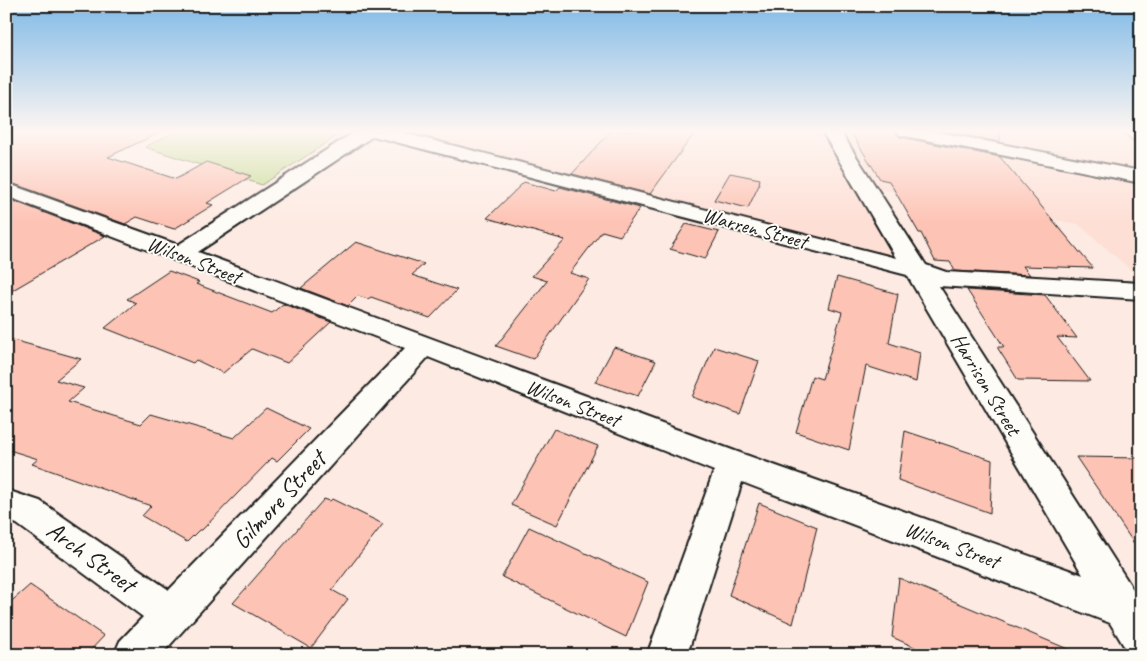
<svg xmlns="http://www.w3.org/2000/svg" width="1147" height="661" font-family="Caveat,sans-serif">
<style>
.built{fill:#fddfd5}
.green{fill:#c5dc92;stroke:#707c57}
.building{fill:#fdc3b4;stroke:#1c1c1c}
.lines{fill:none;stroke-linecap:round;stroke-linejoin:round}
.street-casing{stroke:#1c1c1c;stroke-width:4}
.secondary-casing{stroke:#1c1c1c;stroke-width:3}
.street{fill:#fdfcf7;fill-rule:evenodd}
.secondary{fill:#fdfcf7;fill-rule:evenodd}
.labels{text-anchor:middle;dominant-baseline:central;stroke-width:4;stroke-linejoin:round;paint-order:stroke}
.street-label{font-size:21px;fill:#1c1c1c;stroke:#fdfcf7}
.near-street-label{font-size:25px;fill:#1c1c1c;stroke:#fdfcf7}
</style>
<rect width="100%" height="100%" fill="#fdebe3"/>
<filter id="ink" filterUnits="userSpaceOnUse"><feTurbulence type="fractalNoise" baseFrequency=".02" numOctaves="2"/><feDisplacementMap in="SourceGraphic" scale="10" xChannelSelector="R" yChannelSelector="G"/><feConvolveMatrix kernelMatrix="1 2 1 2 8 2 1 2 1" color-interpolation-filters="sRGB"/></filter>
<g filter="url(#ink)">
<!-- built -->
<path class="built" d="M394,131h747v148l-63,-55 -215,-38 44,79z"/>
<!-- green -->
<path class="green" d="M177,131h151l12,3 -78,51 -117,-38z"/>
<!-- building -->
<g class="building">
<path d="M6,131h157l-55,26 68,22 30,-17 45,14 -44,27 6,2 -39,24 -37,-12 -12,7 -119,-43z"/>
<path d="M611,131h85l-46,63 -78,-20z"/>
<path d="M850,131h45l5,6 100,20 93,111 -70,-2 7,9 -75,-4 -5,-9 -15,-1 -14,-28h-2l-30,-52 -9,-2z"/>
<path d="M942,131h58v11z"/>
<path d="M730,173l30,6 -1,4h1l-12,25 -34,-8z"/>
<path d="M524,182l32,9 4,-4 80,21 -20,28 -18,-5 -32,42 19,6 -56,80 -37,-13 51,-65 -15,-5 33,-36 -78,-22z"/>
<path d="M6,198l99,38 -99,58z"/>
<path d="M686,224l33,8 -14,27 -35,-10z"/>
<path d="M356,242l68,22 -12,11 45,15 -27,28 -59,-21 -3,2 -10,-3 -10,10 -47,-18z"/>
<path d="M169,271l30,11 -3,2 76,29 11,-9 48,18 -44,41 -35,-14 -29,24 -27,-13 -3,3 -88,-35 31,-25 -9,-4z"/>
<path d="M837,277l61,17 -9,49 31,10 -4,29 -50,-16 -17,84 -53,-18 16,-56 10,3 20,-67 -13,-4z"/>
<path d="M967,290l78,5 32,43 -20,-1 33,44 -72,-1 -21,-33h7z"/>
<path d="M6,338l75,21 -25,21 28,8 -16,14 73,22 10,-10 83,24 32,-30 43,21 -32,32 -5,-3 -70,72h-3l-12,12 -45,-26 9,-10 -119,-42 6,-5 -32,-10z"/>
<path d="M614,347l42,14 -18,35 -43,-14z"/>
<path d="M714,347l45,14 -19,53 -48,-17z"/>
<path d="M554,429l44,17 -41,79 -46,-20z"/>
<path d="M905,431l87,29 -2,53 -92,-33z"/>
<path d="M1076,457l65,1v96l-36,-54z"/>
<path d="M324,499l6,2 2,-2 51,25 -51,66 16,9 -37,49 -78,-45z"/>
<path d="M759,503l58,24 -24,97 -64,-29z"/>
<path d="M529,527l119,55 -22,55 -124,-60z"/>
<path d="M899,578l183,77h-150l-40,-18z"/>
<path d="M30,585l74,51 -18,19h-80v-49z"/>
</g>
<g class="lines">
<defs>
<g id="street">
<path d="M356,131h40l500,127 -74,-127h18l86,134 20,7 195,11v16l-202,-13 197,308 5,2v59l-14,-4 -17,-28 -368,-141 -55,173h-40l67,-184 -286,-114 -267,298h-47l6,-14 23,-24 -126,-93 -11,-4v-30l34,11 129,89 236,-242 -399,-152v-13l172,62zM373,136l534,139 176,300 -340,-121 -545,-202z"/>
<path d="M897,131h36l208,40v12l-235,-47 -6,-1z"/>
</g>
<path id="secondary" d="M1124,131h17v12l-7,-2z"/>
</defs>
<!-- street casing -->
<use href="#street" class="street-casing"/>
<!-- secondary casing -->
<use href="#secondary" class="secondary-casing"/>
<!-- street -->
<use href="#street" class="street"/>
<!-- secondary -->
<use href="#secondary" class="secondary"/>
</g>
</g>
<!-- sky -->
<linearGradient id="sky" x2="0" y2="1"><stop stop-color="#80bae7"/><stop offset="0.59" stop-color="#fef6f2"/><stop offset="1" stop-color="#fef6f2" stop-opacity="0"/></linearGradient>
<rect width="1147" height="223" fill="url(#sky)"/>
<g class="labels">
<!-- street labels -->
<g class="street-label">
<text transform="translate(755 228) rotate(15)">Warren Street</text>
<text transform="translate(194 260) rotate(21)">Wilson Street</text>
<text transform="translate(986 384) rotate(59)">Harrison Street</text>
<text transform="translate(573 403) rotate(21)">Wilson Street</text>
<text transform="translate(952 545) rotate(20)">Wilson Street</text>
</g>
<!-- near-street labels -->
<g class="near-street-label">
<text transform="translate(279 500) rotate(-47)">Gilmore Street</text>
<text transform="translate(91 557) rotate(36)">Arch Street</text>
</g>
</g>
<!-- margin -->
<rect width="1147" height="661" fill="none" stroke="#fdfcf7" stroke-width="25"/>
<rect x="12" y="12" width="1122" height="636" fill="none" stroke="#1c1c1c" stroke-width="2" filter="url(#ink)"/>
</svg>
